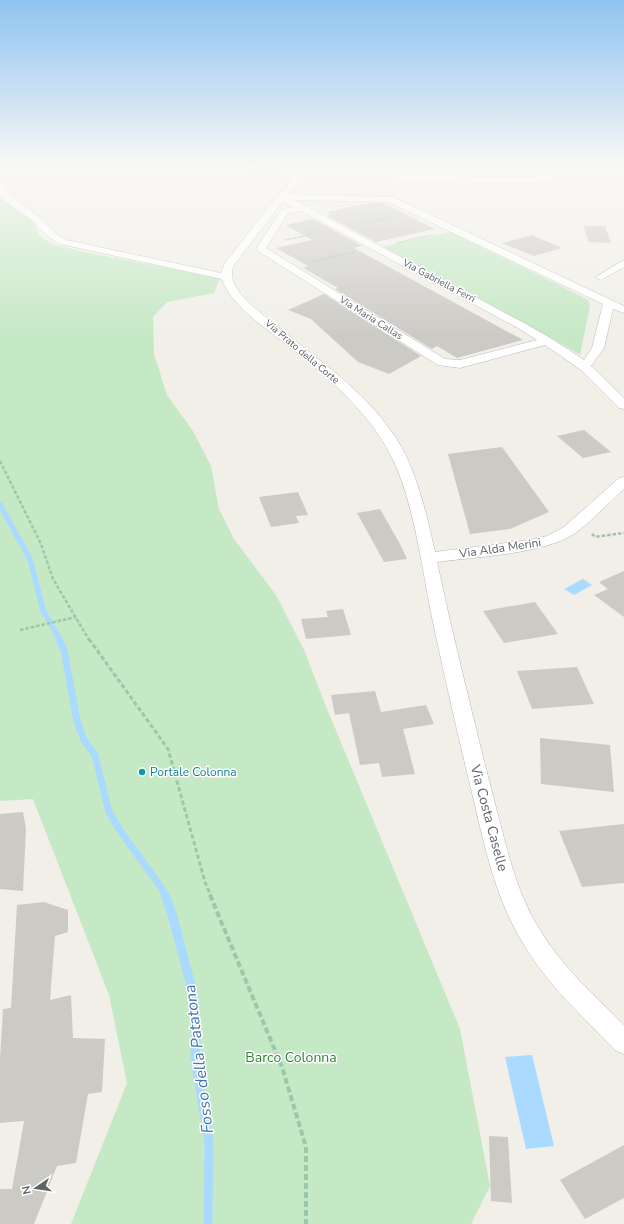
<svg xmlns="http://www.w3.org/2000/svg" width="624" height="1224" font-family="'Nunito Sans',sans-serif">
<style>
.green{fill:#c5e8c5}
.water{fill:#aadaff}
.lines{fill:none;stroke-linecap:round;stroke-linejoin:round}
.stream-far2{stroke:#aadaff;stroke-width:5.5}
.stream-far1{stroke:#aadaff;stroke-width:7}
.stream{stroke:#aadaff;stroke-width:9}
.building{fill:#cccac5}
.minor-casing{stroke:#b5b8bc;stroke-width:1}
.path-far3{stroke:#9cc7a9;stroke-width:1.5;stroke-dasharray:2 1;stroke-linecap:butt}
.path-far2{stroke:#9cc7a9;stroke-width:2.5;stroke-dasharray:3.5 2;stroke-linecap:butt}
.path-far1{stroke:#9cc7a9;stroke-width:3;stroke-dasharray:4.5 2.5;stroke-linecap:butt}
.path{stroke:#9cc7a9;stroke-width:4;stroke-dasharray:6 3;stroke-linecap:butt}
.minor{fill:#fff;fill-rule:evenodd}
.culture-dot{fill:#0f9aa8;stroke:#fff;stroke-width:1.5}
.labels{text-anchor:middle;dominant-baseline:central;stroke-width:3;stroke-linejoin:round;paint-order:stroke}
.far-street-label{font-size:10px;fill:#5f6368;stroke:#fff}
.street-label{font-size:12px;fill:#5f6368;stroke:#fff}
.culture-label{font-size:12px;fill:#0d838f;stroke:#fff;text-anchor:start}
.near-street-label{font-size:14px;fill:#5f6368;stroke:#fff}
.near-park-label{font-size:14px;fill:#348238;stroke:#fff}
.near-water-label{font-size:16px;font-style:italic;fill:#4174aa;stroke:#fff}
</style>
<rect width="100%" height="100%" fill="#f1efe8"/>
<!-- green -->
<g class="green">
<path d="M0,198l34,24 4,12 13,10 38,9 131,25 -6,15 -47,9 -14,15 1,37 13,41 26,36 18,35 8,43 15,30 42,56 29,57 20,52 135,325 30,157 -19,38h-400l56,-141 -18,-88 -76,-196 -33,2z"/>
<path d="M451,232l130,64 8,5 1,5 -10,49 -20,-12 -179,-96z"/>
</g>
<!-- water -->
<g class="water">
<path d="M583,579l9,6 -18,10 -10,-6z"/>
<path d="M532,1055l22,91 -28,3 -21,-92z"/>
</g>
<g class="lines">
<!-- stream-far2 -->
<path class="stream-far2" d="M0,505l30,54 13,51 17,30"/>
<!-- stream-far1 -->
<path class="stream-far1" d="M59,639l5,11 13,71 7,19 11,15 14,57 12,20 42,58 2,6"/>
<!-- stream -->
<path class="stream" d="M165,895l7,19 21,79 3,39 -1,27 14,83 -1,82"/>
</g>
<!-- building -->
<g class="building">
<path d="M370,203h13l52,26 -59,13 -49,-26 4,-1 -5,-3z"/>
<path d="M313,219l49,27 -8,2 169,92 -66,18 -20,-12 -5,3 -97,-60 3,-1 -35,-20 5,-2 -32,-18 36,-8 -26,-15z"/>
<path d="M583,226h22l6,17 -22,-1z"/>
<path d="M532,235l30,13 -28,8 -32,-13z"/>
<path d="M324,294l97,62 -32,18 -31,-12 -47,-43 -23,-9z"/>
<path d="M584,430l27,22 -28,6 -26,-22z"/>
<path d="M502,447l47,65 -39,17 -40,5 -22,-80z"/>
<path d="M298,492l10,23 -12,1 3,7 -28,4 -12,-30z"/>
<path d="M380,509l20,35 7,15 -23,3 -27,-49z"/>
<path d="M624,571v46l-30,-22 14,-6 -9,-7z"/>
<path d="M535,602l23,32 -54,9 -21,-32z"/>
<path d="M343,609l8,26 -45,4 -5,-20 27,-2 -2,-6z"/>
<path d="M577,667l17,37 -62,5 -15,-38z"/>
<path d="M375,691l6,21 45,-7 8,19 -31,5 12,45 -33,3 -3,-14 -19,2 -11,-52 -14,2 -4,-20z"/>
<path d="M540,738l70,7 4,47 -73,-8z"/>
<path d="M23,812l3,17 -3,62 -23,-2v-75z"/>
<path d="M624,824v59l-42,4 -23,-56z"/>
<path d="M44,902l24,8v22l-13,4 -5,64 21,-5 2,43 32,1 -3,53 -14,2 -12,69 -19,3 -23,58h-34v-35h12l12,-68 -24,2v-64l3,-50 8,-1 6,-103z"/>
<path d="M489,1136l19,1 4,66 -21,-2z"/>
<path d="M624,1145v53l-39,21 -25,-39z"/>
</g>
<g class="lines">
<defs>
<g id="minor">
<path d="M0,165h6l-2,7 -4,3z"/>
<path d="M305,165h9l-5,7 206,6 29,-2 18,-7 -46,-1h-3l-1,-3 112,1v4h-53c-12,12 -34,13 -50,13l-217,-6 -15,17 104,3 231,109v7l-11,-4 -9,39 -13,18 33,32v11l-5,-1 -38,-38 -36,-25 -85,23 -22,-3 -180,-114 -2,-2 26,-40 11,-2 -10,-6 -49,64c-6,14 3,25 12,35 52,49 120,84 156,148 17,32 25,69 33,104l95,-12 17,-4 17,-9 55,-49 5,-1v12c-16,14 -33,33 -50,45 -31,20 -99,23 -137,28 17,79 37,159 57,238 12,44 21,91 46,130 22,37 54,65 84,95v29l-9,-4c-32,-33 -67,-65 -91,-105 -28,-45 -39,-97 -51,-148 -15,-61 -29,-123 -42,-184 -9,-47 -17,-106 -36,-149 -22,-49 -63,-83 -104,-116 -22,-18 -60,-41 -69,-69l-162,-35c-14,-7 -21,-18 -32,-27 -10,-7 -21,-12 -28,-22v-12l3,1c11,18 17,17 32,30 11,8 18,19 31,26l155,33 4,-10 41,-53zM294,200l94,2 215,102 -11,44 -8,12 -32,-21 -26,-15zM301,211l217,117 19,12 -77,20 -15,-1 -179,-111 22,-35z"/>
<path d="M624,260v7l-23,13 -5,-3z"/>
</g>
</defs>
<!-- minor casing -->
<use href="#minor" class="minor-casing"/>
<!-- path-far3 -->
<g class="path-far3">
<path d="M197,165l85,11"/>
<path d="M363,223l30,-6"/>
<path d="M285,240l34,-7"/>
<path d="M397,243l34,-8"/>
<path d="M311,262l44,-10"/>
</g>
<!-- path-far2 -->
<g class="path-far2">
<path d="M0,461l41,83 12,35 36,61"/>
<path d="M592,534l3,3 29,-4"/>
<path d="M20,630l56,-13"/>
</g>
<!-- path-far1 -->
<path class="path-far1" d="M89,639l79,110 37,133 6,14"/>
<!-- path -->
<path class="path" d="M210,895l72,172 24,80v77"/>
<!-- minor -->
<use href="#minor" class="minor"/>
</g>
<!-- sky -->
<linearGradient id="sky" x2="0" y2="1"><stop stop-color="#8fc3f1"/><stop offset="0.49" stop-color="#f9f8f5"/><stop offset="1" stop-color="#f9f8f5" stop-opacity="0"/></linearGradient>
<rect width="624" height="337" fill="url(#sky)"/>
<!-- markers -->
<circle class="culture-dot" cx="142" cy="772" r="4"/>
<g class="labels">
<!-- far-street labels -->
<g class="far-street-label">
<text transform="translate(439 281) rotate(28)">Via Gabriella Ferri</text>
<text transform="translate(371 318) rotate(32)">Via Maria Callas</text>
<text transform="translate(302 352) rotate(40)">Via Prato della Corte</text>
</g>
<!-- street labels -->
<g class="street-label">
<text transform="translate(500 548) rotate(-8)">Via Alda Merini</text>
</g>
<!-- culture labels -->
<g class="culture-label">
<text x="150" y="772">Portale Colonna</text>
</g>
<!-- near-street labels -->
<g class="near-street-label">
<text transform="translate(489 818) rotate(75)">Via Costa Caselle</text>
</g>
<!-- near-park labels -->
<g class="near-park-label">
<text x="291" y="1057">Barco Colonna</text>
</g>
<!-- near-water labels -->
<g class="near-water-label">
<text transform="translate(199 1059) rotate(-97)">Fosso della Patatona</text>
</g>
</g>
<!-- north arrow -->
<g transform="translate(36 1188) rotate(257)" stroke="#ffffff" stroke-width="3" paint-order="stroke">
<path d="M0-3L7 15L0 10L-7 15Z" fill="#5f6368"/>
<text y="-6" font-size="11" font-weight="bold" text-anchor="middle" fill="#5f6368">N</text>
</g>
</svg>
